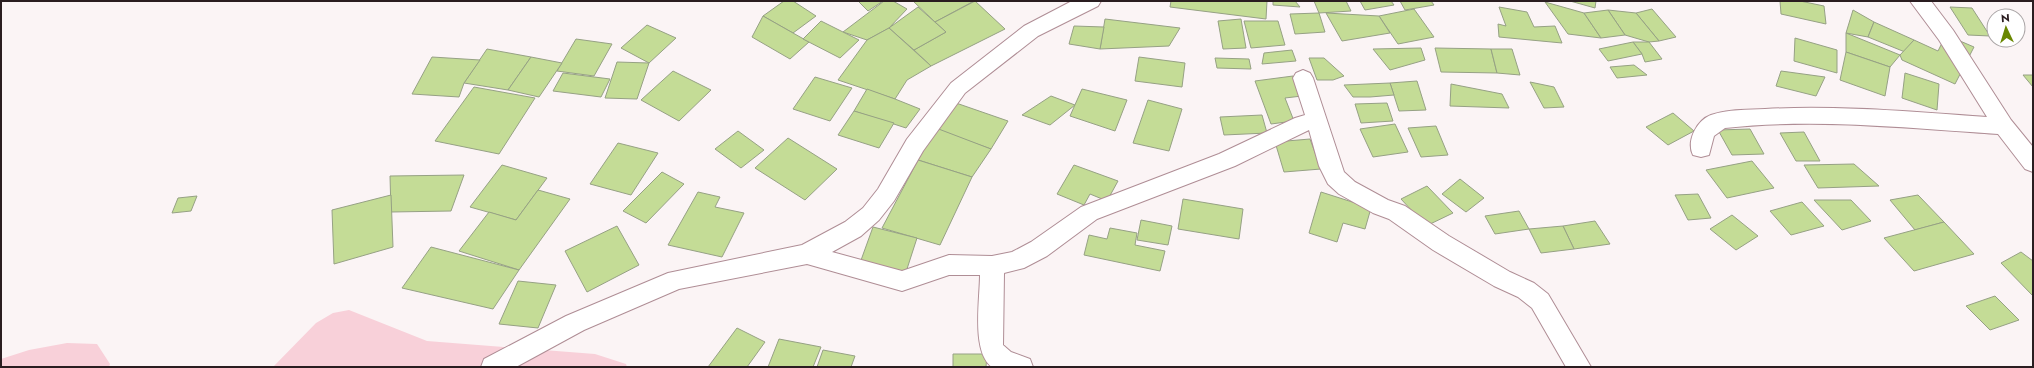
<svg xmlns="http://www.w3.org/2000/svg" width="2034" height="368" font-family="Jost,sans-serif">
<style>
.green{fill:#f8d0d9}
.building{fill:#c4dc96;stroke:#96a184}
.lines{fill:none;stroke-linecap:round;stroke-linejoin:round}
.minor-casing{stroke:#af8d95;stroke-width:2}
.minor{fill:#fff;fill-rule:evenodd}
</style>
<rect width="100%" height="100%" fill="#fbf4f5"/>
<!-- green -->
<g class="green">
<path d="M349,310l78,31 168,13 31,10 1,3h-354l43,-44 17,-10z"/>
<path d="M67,343l30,1 13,20 -1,3h-108v-8l28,-9z"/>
</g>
<!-- building -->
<g class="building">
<path d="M784,1h9l23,15 -23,17 -30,-17z"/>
<path d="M858,1h25l-15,10z"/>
<path d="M884,1h9l14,8 -18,19 -22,12 -24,-8z"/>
<path d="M913,1h61l-39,21z"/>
<path d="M975,1l30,28 -74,37 -17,-16 32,-18 -11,-10z"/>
<path d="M1171,1h96l-1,18 -96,-12z"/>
<path d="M1273,1h22l5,6 -27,-2z"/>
<path d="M1314,1h32l5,10 -32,2z"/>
<path d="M1360,1h31l3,4 -29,5z"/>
<path d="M1400,1h31l3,4 -29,5z"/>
<path d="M1570,1h26l-1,7z"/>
<path d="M1780,1h20l24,5 2,18 -45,-10z"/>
<path d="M1545,2l39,11 17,25 -33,-4z"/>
<path d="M918,7l28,25 -32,18 -25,-22z"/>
<path d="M1499,7l28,5 7,15 21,-1 7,17 -63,-6 -1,-13 8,2z"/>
<path d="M1950,7l22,1 18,28 -22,-1z"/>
<path d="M1414,9l20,28 -36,7 -19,-28z"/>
<path d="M1652,9l24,28 -17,4 -23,-28z"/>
<path d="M1608,10l28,3 23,28 -10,1 -24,-7z"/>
<path d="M1608,10l17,25 -24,3 -17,-25z"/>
<path d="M1853,10l21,12 -6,15 -22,-4z"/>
<path d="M1319,13l6,19 -30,2 -5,-20z"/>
<path d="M1326,13l53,3 11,17 -48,8z"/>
<path d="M763,16l30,17 16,9 -19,17 -38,-22z"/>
<path d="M1105,19l75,9 -11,18 -69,3z"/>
<path d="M1241,19l5,29 -23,1 -5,-28z"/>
<path d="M821,21l38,19 -19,18 -37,-19z"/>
<path d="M1244,21h34l7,24 -34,3z"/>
<path d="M1874,22l40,18 -9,12 -37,-15z"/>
<path d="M647,25l29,13 -27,25 -28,-15z"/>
<path d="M1074,26l30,1 -4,22 -31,-5z"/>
<path d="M889,28l42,38 -24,14 -12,19 -57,-19 29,-40z"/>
<path d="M1846,33l54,22 -10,12 -44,-15z"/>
<path d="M1946,35l28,12 -19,37 -53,-24 -2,-5 14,-15 24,11z"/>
<path d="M1795,38l42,12v23l-43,-12z"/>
<path d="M576,39l36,5 -18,32 -37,-5z"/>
<path d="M1633,42h16l13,17 -17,3 -3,-8z"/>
<path d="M1633,42l9,12 -34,7 -9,-12z"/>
<path d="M1421,48l4,12 -35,10 -17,-21z"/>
<path d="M1435,48l56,1 6,24 -56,-1z"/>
<path d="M487,49l44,8 -23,33 -44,-7z"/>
<path d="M1491,49h21l8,26 -23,-2z"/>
<path d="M1292,50l4,11 -34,3 2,-11z"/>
<path d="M1846,52l44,15 -5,29 -45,-16z"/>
<path d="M432,57l48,3 -16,23 -5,14 -47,-3z"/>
<path d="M531,57l31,6 -23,34 -31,-7z"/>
<path d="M1139,57l46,6 -3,24 -47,-6z"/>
<path d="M1215,58l34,1 2,10 -34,-1z"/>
<path d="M1309,58h15l20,18 -11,4h-16z"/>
<path d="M617,62l32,1 -12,36 -32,-1z"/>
<path d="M1634,65l13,10 -30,3 -7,-11z"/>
<path d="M673,71l38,19 -32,31 -38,-21z"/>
<path d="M1781,71l44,6 -9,19 -40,-10z"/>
<path d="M563,73l47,6 -9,18 -48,-6z"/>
<path d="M1905,73l34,11 -2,26 -35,-12z"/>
<path d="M2023,75h10v12z"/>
<path d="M1293,76l9,20 -17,2 9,23 -23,3 -16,-43z"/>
<path d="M815,77l37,11 -22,33 -37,-12z"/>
<path d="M1417,81l9,29 -27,1 -9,-28z"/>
<path d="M1530,82l24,5 10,20 -20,1z"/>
<path d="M1390,83l4,12 -24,2h-17l-9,-12z"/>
<path d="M1451,84l51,10 7,14 -59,-2z"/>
<path d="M474,87l61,11 -36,56 -64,-13z"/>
<path d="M867,89l28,10 25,10 -14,19 -52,-17z"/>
<path d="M1082,89l45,11 -12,31 -45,-15z"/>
<path d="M1051,96l24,9 -25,20 -28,-10z"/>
<path d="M1148,100l34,9 -13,42 -36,-8z"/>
<path d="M956,103l52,18 -17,28 -53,-19z"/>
<path d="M1387,103l6,18 -32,2 -6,-19z"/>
<path d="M854,111l40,12 -15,25 -41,-13z"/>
<path d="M1673,113l21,18 -26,14 -22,-18z"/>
<path d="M1262,115l5,18 -43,2 -4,-18z"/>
<path d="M1395,124l13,28 -35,5 -13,-28z"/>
<path d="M1436,126l12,29 -27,2 -13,-29z"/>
<path d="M936,128l55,21 -19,28 -54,-17z"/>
<path d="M1750,129l14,25 -32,1 -14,-25z"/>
<path d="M738,131l26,19 -23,18 -26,-19z"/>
<path d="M1804,132l16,29h-24l-16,-28z"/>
<path d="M788,138l49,31 -32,31 -50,-32z"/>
<path d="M1310,139l11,30 -37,3 -9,-30z"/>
<path d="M618,143l40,10 -27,42 -41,-11z"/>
<path d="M918,160l54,17 -32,68 -58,-17z"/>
<path d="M1752,161l22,27 -47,10 -21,-28z"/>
<path d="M1854,164l25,22 -61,2 -14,-23z"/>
<path d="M502,165l45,13 -31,42 -46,-13z"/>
<path d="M1074,165l44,16 -11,20 -17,-7 -6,11 -27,-11z"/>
<path d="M662,172l22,12 -38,39 -23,-12z"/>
<path d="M464,175l-13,36 -60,1 -1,-36z"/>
<path d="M1460,179l24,19 -18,14 -24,-18z"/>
<path d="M1427,186l26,27 -27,13 -25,-27z"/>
<path d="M538,190l32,9 -51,71 -60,-19 30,-39 27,8z"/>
<path d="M698,192l22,5 -5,10 29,6 -22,44 -54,-12z"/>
<path d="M1321,192l50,16 -6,21 -22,-6 -6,19 -28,-9z"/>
<path d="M1698,194l13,24 -23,2 -13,-25z"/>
<path d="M391,195l2,52 -59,17 -2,-54z"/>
<path d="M1918,195l26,27 -29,8 -25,-30z"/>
<path d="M197,196l-6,15 -19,2 6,-15z"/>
<path d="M1183,199l60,10 -4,30 -61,-10z"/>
<path d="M1814,200h37l20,21 -29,9z"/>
<path d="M1802,202l22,24 -33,9 -21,-24z"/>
<path d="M1519,211l10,18 -34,5 -10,-18z"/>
<path d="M1732,215l26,21 -22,14 -26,-21z"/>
<path d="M1141,220l31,6 -4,19 -31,-5z"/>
<path d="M1595,221l15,23 -36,5 -11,-23z"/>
<path d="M1944,222l30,32 -60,17 -30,-33z"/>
<path d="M617,226l22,39 -52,27 -22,-41z"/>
<path d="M1563,226l11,23 -33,4 -12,-24z"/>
<path d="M873,227l44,11 -11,34 -46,-9z"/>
<path d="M1110,228l27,5 -2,12 30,6 -5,20 -76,-16 5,-20 18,4z"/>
<path d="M431,247l88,23 -26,39 -91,-21z"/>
<path d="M2021,252l12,9v35l-32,-33z"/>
<path d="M518,281l38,4 -18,43 -39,-4z"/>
<path d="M1995,296l24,24 -29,10 -24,-24z"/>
<path d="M737,328l28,14 -18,25h-39z"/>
<path d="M779,339l42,8 -8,20h-45z"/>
<path d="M823,350l32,6 -4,11h-34z"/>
<path d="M953,354h34l-1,13h-33z"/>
</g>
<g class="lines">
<defs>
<g id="minor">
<path d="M1072,1h29l-3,5 -60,30 -73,57 -42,58 -29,50 -15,19 -18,16 -29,16 70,19 47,-16 43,1 20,-4 19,-10 50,-35 138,-53 76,-36 10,-3 -12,-37 3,-5 7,-3 7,3 3,5 31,94 11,10 33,18 17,6 44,30 61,36 24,11 14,11 43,73h-25l-34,-59 -14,-11 -24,-11 -61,-36 -44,-31 -16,-6 -34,-19 -11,-10 -9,-18 -10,-36 -74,36 -138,53 -50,37 -23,12 -20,5 -1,72 8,7 19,7 3,8h-41c-21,-15 -12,-68 -12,-92h-31l-47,16 -95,-27 -128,25 -95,41 -68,37h-35l3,-8 82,-43 102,-43 134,-28 43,-23 18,-14 15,-19 29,-50 44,-56 73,-57z"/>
<path d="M1910,1h21l22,29 58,90 22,27v25l-8,-3 -27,-35c-91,-6 -182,-16 -273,-6l-11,8 -5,19 -8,2 -8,-2c-7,-14 4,-35 18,-40 17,-6 36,-5 54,-6 74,-4 148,3 222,8l-48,-77z"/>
</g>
</defs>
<!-- minor casing -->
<use href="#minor" class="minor-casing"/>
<!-- minor -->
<use href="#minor" class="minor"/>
</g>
<!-- border -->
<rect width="2034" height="368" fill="none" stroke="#2a1d20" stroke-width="4"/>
<!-- north arrow -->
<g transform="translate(2006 28) rotate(356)"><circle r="19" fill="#ffffff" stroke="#aaa5a6"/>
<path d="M0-3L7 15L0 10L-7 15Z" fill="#698700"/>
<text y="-6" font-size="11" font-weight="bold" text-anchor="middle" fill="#2a1d20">N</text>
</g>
</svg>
